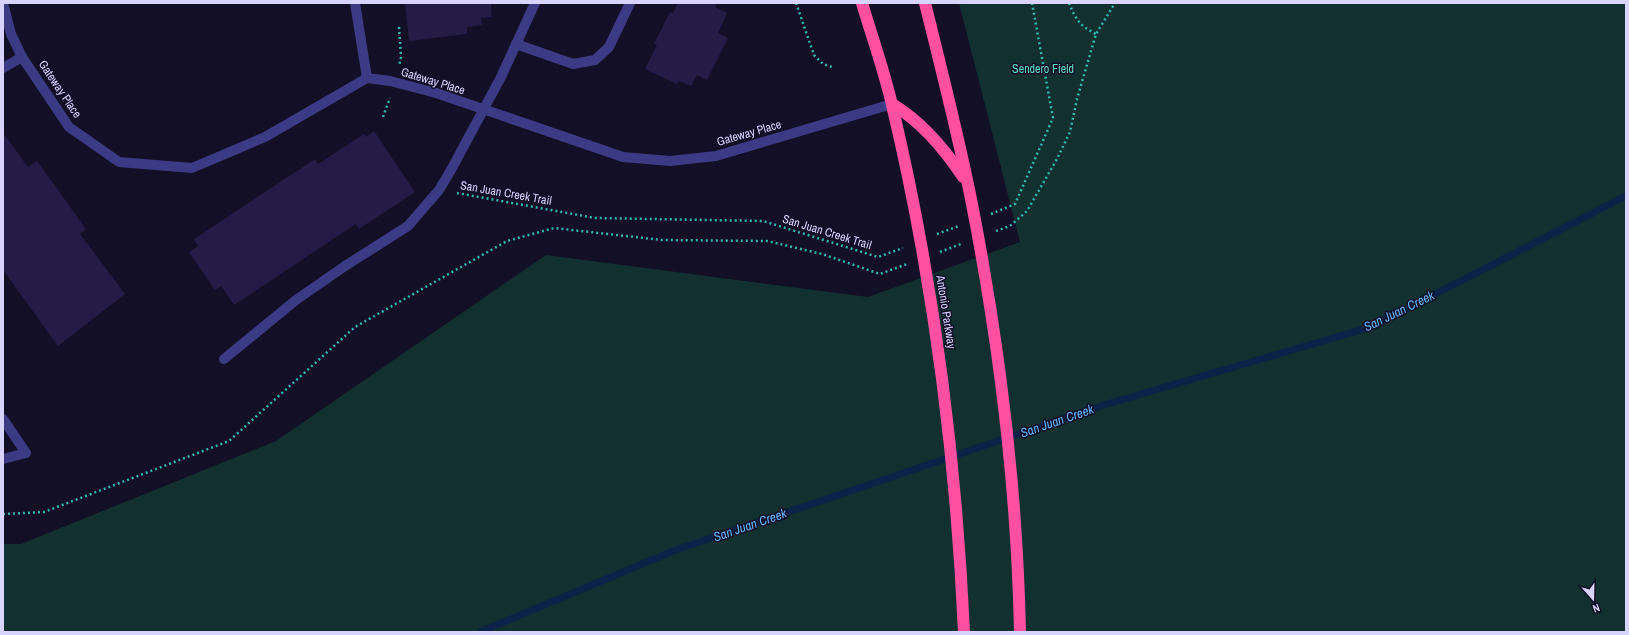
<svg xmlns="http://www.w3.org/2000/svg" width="1629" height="635" font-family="'Archivo Narrow',sans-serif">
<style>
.green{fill:#12302f}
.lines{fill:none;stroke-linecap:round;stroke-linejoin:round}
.stream{stroke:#0c2248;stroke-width:7}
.building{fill:#241b47}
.path{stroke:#2fb8b0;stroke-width:2.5;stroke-dasharray:2 3;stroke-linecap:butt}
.minor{stroke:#3d3a85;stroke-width:10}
.highway{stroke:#ff4fa3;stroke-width:12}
.labels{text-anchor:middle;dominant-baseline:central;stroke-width:3;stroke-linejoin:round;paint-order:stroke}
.park-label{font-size:12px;fill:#5fe0c0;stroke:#130f26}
.street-label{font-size:12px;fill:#d9d4ff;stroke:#130f26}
.water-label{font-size:13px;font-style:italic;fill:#62b6ff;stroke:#130f26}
</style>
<rect width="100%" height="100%" fill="#130f26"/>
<!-- green -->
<path class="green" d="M959,3h667v629h-1623v-88h18l255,-103 270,-186 322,42 152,-55z"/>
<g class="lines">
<!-- stream -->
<path class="stream" d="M480,632l193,-81 434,-147 264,-77 255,-131"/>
</g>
<!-- building -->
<g class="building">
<path d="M405,3h86l1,14 -11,1 1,7 -15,2v7l-58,7z"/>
<path d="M678,3h39l-2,4 12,6 -9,20 10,5 -21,42 -10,-5 -6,11 -12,-5 -2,3 -32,-15 12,-24 -3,-1 16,-32 3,1z"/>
<path d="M374,131l41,61 -56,37 -3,-5 -122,81 -13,-19 -6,4 -26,-38 9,-6 -4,-7 121,-80 3,5 46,-30 2,3z"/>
<path d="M3,133l25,34 9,-6 49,68 -6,5 45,60 -67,52 -55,-76z"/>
</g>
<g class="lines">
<!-- path -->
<g class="path">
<path d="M796,3l18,52 9,9 9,3"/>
<path d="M1069,3c7,17 11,23 27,31"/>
<path d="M399,27l2,30 -2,9"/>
<path d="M383,117l7,-19"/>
<path d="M457,193l138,25 168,3 115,36 25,-9"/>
<path d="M991,214l24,-10 38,-86 -21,-115"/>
<path d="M996,231l14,-5 17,-15 30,-52 13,-27 7,-33 19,-65 19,-31"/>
<path d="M937,234l22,-8"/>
<path d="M940,252l21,-8"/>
<path d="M3,514l41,-2 185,-71 126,-114 152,-86 47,-13 108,12 105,1 55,13 58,20 27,-10"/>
</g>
<!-- minor -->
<g class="minor">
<path d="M355,3l12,75"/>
<path d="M516,44l57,20 22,-4 14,-13 21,-44"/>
<path d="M22,57l47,70 50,35 73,6 73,-31 102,-59 23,3 46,12 187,64 47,4 46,-5 176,-52"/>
<path d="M3,68l19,-11 -11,-23 -8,-31"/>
<path d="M224,359l72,-59 49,-34 63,-40 31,-36 12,-20 50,-93 34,-74"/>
<path d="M3,419l23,34 -23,6"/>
</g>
<!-- highway -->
<g class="highway">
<path d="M862,3c10,34 22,67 30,102 41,172 64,350 72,527"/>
<path d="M925,3c16,65 33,131 46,196 28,142 46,288 49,433"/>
<path d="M892,104c30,18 52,44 71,73"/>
</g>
</g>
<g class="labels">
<!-- park labels -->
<g class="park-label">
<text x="1043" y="69">Sendero Field</text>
</g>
<!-- street labels -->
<g class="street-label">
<text transform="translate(433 81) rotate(17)">Gateway Place</text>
<text transform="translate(60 89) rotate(56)">Gateway Place</text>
<text transform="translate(749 133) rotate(-16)">Gateway Place</text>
<text transform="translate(506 193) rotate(10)">San Juan Creek Trail</text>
<text transform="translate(827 232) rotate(17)">San Juan Creek Trail</text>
<text transform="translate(946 312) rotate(81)">Antonio Parkway</text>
</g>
<!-- water labels -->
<g class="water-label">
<text transform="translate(1399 311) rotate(-26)">San Juan Creek</text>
<text transform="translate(1057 421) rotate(-19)">San Juan Creek</text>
<text transform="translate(750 525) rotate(-19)">San Juan Creek</text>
</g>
</g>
<!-- border -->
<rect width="1629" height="635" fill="none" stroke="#d9d4ff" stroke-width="8"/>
<!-- north arrow -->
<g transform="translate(1593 599) rotate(160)" stroke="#130f26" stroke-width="3" paint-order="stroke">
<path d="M0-3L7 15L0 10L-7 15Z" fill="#d9d4ff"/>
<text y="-6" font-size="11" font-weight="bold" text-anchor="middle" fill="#d9d4ff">N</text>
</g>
</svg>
